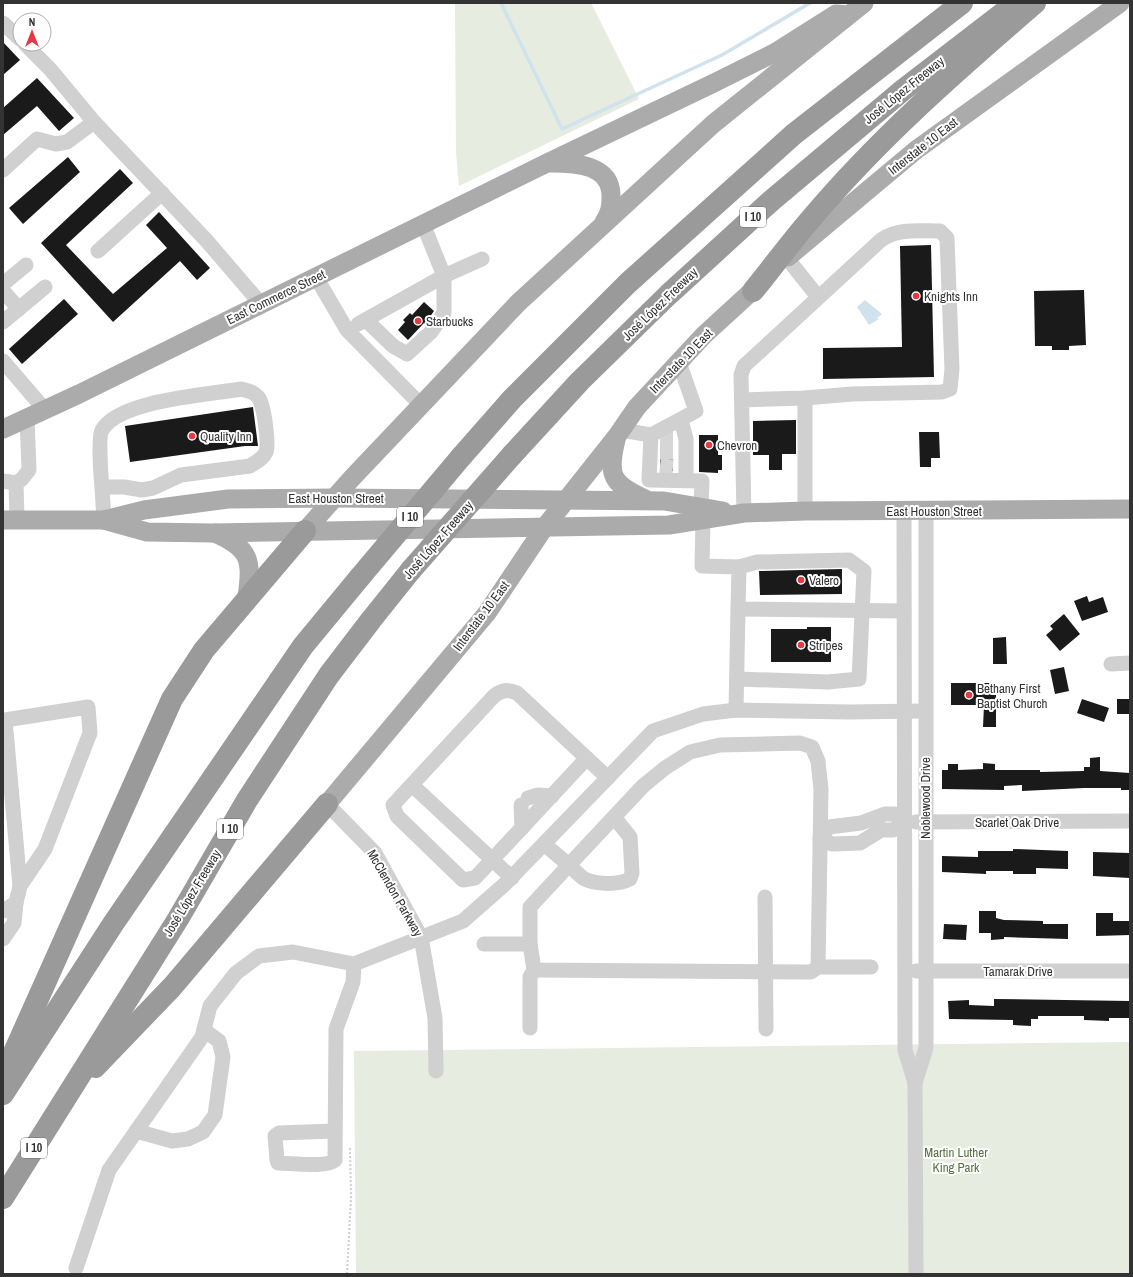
<svg xmlns="http://www.w3.org/2000/svg" width="1133" height="1277" font-family="'Archivo Narrow',sans-serif">
<style>
.green{fill:#e6ecdf}
.water{fill:#cfe2ee}
.lines{fill:none;stroke-linecap:round;stroke-linejoin:round}
.stream{stroke:#cfe2ee;stroke-width:3.5}
.building{fill:#1a1a1a}
.minor-tunnel{stroke:#d6d6d6;stroke-width:15;stroke-dasharray:15 8;stroke-linecap:butt}
.path{stroke:#cdcdcd;stroke-width:2;stroke-dasharray:2 2;stroke-linecap:butt}
.minor{stroke:#d0d0d0;stroke-width:15}
.major{stroke:#ababab;stroke-width:19}
.highway{stroke:#9a9a9a;stroke-width:22}
.highway-bridge{stroke:#9a9a9a;stroke-width:22}
.poi-dot{fill:#e63946;stroke:#fff;stroke-width:1.5}
.labels{text-anchor:middle;dominant-baseline:central;stroke-width:4;stroke-linejoin:round;paint-order:stroke}
.shield{fill:#fff;stroke:#707070;stroke-width:1}
.shield-label{font-size:12px;font-weight:bold;fill:#333}
.street-label{font-size:13px;fill:#333;stroke:#fff}
.poi-label{font-size:13px;fill:#333;stroke:#fff;text-anchor:start}
.park-label{font-size:13px;fill:#56703f;stroke:#fff}
</style>
<rect width="100%" height="100%" fill="#fff"/>
<!-- green -->
<g class="green">
<path d="M455,3h136l48,96 -180,87 -3,-33z"/>
<path d="M1130,1042v232h-774l-2,-223z"/>
</g>
<!-- water -->
<path class="water" d="M865,300l17,14 -5,4 2,1 -10,6 -12,-18z"/>
<g class="lines">
<!-- stream -->
<path class="stream" d="M501,3l61,126 160,-74 88,-52"/>
</g>
<!-- building -->
<g class="building">
<path d="M3,42l17,18 -17,15z"/>
<path d="M37,78l37,40 -15,13 -22,-25 -34,29v-27z"/>
<path d="M68,157l12,15 -57,52 -14,-16z"/>
<path d="M120,169l13,14 -67,62 47,49 54,-46 -21,-23 13,-13 51,56 -13,12 -17,-19 -67,61 -72,-79z"/>
<path d="M931,245l3,132 -111,2v-31l79,-1 -2,-101z"/>
<path d="M1084,290l2,55 -17,1v4h-17v-4h-17l-1,-55z"/>
<path d="M64,299l14,15 -56,50 -13,-15z"/>
<path d="M424,302l10,9 -9,13 -1,-1 -16,17 -10,-10 7,-8 -2,-2 7,-7 2,2z"/>
<path d="M253,407l5,39h-13l-115,16 -5,-36z"/>
<path d="M796,420v34h-14v16h-13v-15h-16v-34z"/>
<path d="M919,432h20l1,26h-9v9h-11z"/>
<path d="M670,435h3v36h-13v-31z"/>
<path d="M699,435h19v20h4v15h-4v3l-19,-1z"/>
<path d="M842,569v25l-82,1 -1,-24z"/>
<path d="M1087,596l2,6 14,-5 5,15 -26,9 -8,-20z"/>
<path d="M1064,614l16,20 -20,17 -14,-16 7,-6 -3,-3z"/>
<path d="M807,627h24v35h-60v-33h36z"/>
<path d="M1006,637l1,27h-14v-26z"/>
<path d="M1064,667l5,24 -14,3 -5,-24z"/>
<path d="M951,683h45v44h-13l1,-22h-33z"/>
<path d="M1082,699l27,9 -5,14 -27,-9z"/>
<rect x="1117" y="699" width="13" height="15"/>
<path d="M1100,757v14l30,2v17h-9v-2h-37l-62,3v-6l-18,1v4l-62,-1v-19h6v-6h10v6l25,-1v-6l12,1v6h45v2l44,-1v-4h6v-9z"/>
<path d="M1013,849l55,2v18l-32,-1v6h-23v-3h-27v3l-44,-2v-16l36,1v-6h35z"/>
<path d="M1093,852l37,1v25l-37,-2z"/>
<path d="M979,911h17v7l8,2 39,1v3h25v15l-64,-2v2l-13,1v-7h-12z"/>
<path d="M1096,913h17v8h17v14l-34,1z"/>
<path d="M944,924l23,1 -1,15 -23,-1z"/>
<path d="M994,999l136,2v17h-21v3l-25,-1v-4h-46v3h-7v7l-18,-1v-5l-64,-1 -1,-18 21,-1v5l25,1z"/>
</g>
<g class="lines">
<!-- minor-tunnel -->
<g class="minor-tunnel">
<path d="M660,439h13"/>
<path d="M660,452h13"/>
<path d="M660,466l13,1"/>
</g>
<!-- path -->
<path class="path" d="M347,1274l4,-76 -1,-49h-2"/>
<!-- minor -->
<g class="minor">
<path d="M3,23l17,16"/>
<path d="M25,44l25,25 44,53"/>
<path d="M3,170l34,-31 19,5 11,-2 27,-20 112,118 55,64"/>
<path d="M98,251l64,-58"/>
<path d="M787,258l31,39"/>
<path d="M316,277l31,53 74,75"/>
<path d="M3,284l23,-19"/>
<path d="M3,291l16,18"/>
<path d="M366,320l27,26 14,8 24,-22 13,-19v-37l-21,-52"/>
<path d="M3,322l42,-35"/>
<path d="M358,324l86,-48 38,-17"/>
<path d="M3,361l42,49"/>
<path d="M805,398v113"/>
<path d="M742,400l63,-2 47,-4 90,-2 8,-3 2,-20 -5,-131 -7,-7c-21,0 -42,-3 -59,9l-137,126 -3,9 3,138"/>
<path d="M681,420l5,19v41"/>
<path d="M621,430l30,5 45,-24 -17,-49"/>
<path d="M651,435l-2,45 53,1 -1,27"/>
<path d="M3,481l13,2 6,-4 7,-9 -2,-52"/>
<path d="M16,483l1,37"/>
<path d="M102,487c-1,-9 -4,-51 0,-57 17,-30 105,-35 139,-41 7,2 12,2 17,8 6,6 11,47 8,55 -3,7 -10,10 -16,14l-69,9 -28,13 -11,2 -18,-3h-22l2,33"/>
<path d="M904,512l1,538 10,33 1,191"/>
<path d="M703,520l-1,46 37,1 -1,42 166,2"/>
<path d="M1111,664l19,-1"/>
<path d="M737,679l91,3 31,-3 5,-108 -15,-11 -92,2 -18,5"/>
<path d="M736,710l2,-101"/>
<path d="M587,758l-112,120 -12,2 -66,-64 -4,-11 101,-109c8,-6 13,-7 23,-3l91,85"/>
<path d="M412,785l100,93"/>
<path d="M528,798l10,-3 14,1"/>
<path d="M327,804l48,49 46,84 14,81 1,53"/>
<path d="M521,805l1,23"/>
<path d="M885,814h9l11,8 -12,8h-12l-21,13 -28,1 -12,-6 9,-11 32,-4z"/>
<path d="M916,822l214,-1"/>
<path d="M544,844l25,21 -39,42v37l4,26 277,2 7,-5 3,-178 -3,-28 -6,-14 -12,-4 -80,2 -30,7 -25,16 -22,18 -74,79c4,4 9,9 14,13 11,7 36,7 47,1l2,-6 -2,-36 -16,-20"/>
<path d="M765,897l1,132"/>
<path d="M3,911l13,-8 4,-17 -15,-166 83,-13 2,26 -45,116 -25,37"/>
<path d="M3,939l11,-16 2,-20"/>
<path d="M484,944h46"/>
<path d="M818,967h53"/>
<path d="M916,971h214"/>
<path d="M530,1028v-51l4,-7"/>
<path d="M915,1083l11,-35v-537"/>
<path d="M136,1131l36,10 16,-2 15,-7 12,-17 8,-58 -4,-16 -15,-11"/>
<path d="M334,1131l-55,2 -4,3 2,24 1,3c13,0 49,5 57,-3l1,-131 17,-47 1,-18"/>
<path d="M76,1268l33,-98 93,-133 8,-31 26,-33 23,-17 34,-4 61,12 109,-43 42,-37 148,-153 50,-17 33,-4 113,2 76,-1"/>
</g>
<!-- major -->
<g class="major">
<path d="M551,163c24,0 60,1 60,33 0,11 -1,17 -7,26"/>
<path d="M788,257l128,-107 204,-147"/>
<path d="M3,429l76,-35 468,-231 169,-81 60,-30 60,-38 12,1"/>
<path d="M616,440c-9,36 -4,44 29,59"/>
<path d="M3,520h101l40,-10 84,-11 107,-1 329,3 59,10"/>
<path d="M104,520l43,12 66,1 456,-8 75,-12 61,-2 325,-2"/>
<path d="M305,531l47,-53 166,-175 195,-179 151,-121"/>
<path d="M215,533c36,16 37,27 32,64"/>
<path d="M327,804l160,-191 57,-85 73,-92 20,-29 67,-72 60,-55"/>
</g>
<!-- highway -->
<g class="highway">
<path d="M753,291c19,-23 37,-48 57,-71 67,-80 146,-149 225,-217"/>
<path d="M512,455l68,-74 88,-86 103,-94 132,-111 113,-87"/>
<path d="M461,457l51,-58 116,-116 166,-149 168,-131"/>
<path d="M95,1067l77,-80 155,-183"/>
<path d="M3,1077l169,-378 32,-49 101,-119"/>
<path d="M3,1094l110,-170 190,-278 57,-69"/>
<path d="M3,1198l175,-279 69,-119 82,-125 42,-55 40,-50"/>
</g>
<!-- highway-bridge -->
<g class="highway-bridge">
<path d="M411,570l101,-115"/>
<path d="M360,577l101,-120"/>
</g>
</g>
<!-- markers -->
<g class="poi-dot">
<circle cx="916" cy="296" r="4"/>
<circle cx="418" cy="321" r="4"/>
<circle cx="192" cy="436" r="4"/>
<circle cx="709" cy="445" r="4"/>
<circle cx="801" cy="580" r="4"/>
<circle cx="801" cy="645" r="4"/>
<circle cx="969" cy="695" r="4"/>
</g>
<g class="labels">
<!-- shield labels -->
<g class="shield">
<rect x="740" y="207" width="26" height="20" rx="3"/>
<rect x="397" y="507" width="26" height="20" rx="3"/>
<rect x="217" y="819" width="26" height="20" rx="3"/>
<rect x="21" y="1138" width="26" height="20" rx="3"/>
</g>
<g class="shield-label">
<text x="753" y="217">I 10</text>
<text x="410" y="517">I 10</text>
<text x="230" y="829">I 10</text>
<text x="34" y="1148">I 10</text>
</g>
<!-- street labels -->
<g class="street-label">
<text transform="translate(904 90) rotate(-39)">José López Freeway</text>
<text transform="translate(923 146) rotate(-38)">Interstate 10 East</text>
<text transform="translate(276 297) rotate(-26)">East Commerce Street</text>
<text transform="translate(660 304) rotate(-44)">José López Freeway</text>
<text transform="translate(681 361) rotate(-46)">Interstate 10 East</text>
<text x="336" y="498">East Houston Street</text>
<text x="934" y="511">East Houston Street</text>
<text transform="translate(438 540) rotate(-49)">José López Freeway</text>
<text transform="translate(481 616) rotate(-53)">Interstate 10 East</text>
<text transform="translate(925 798) rotate(-90)">Noblewood Drive</text>
<text x="1017" y="822">Scarlet Oak Drive</text>
<text transform="translate(192 893) rotate(-59)">José López Freeway</text>
<text transform="translate(395 893) rotate(60)">McClendon Parkway</text>
<text x="1018" y="971">Tamarak Drive</text>
</g>
<!-- poi labels -->
<g class="poi-label">
<text x="924" y="296">Knights Inn</text>
<text x="426" y="321">Starbucks</text>
<text x="200" y="436">Quality Inn</text>
<text x="717" y="445">Chevron</text>
<text x="809" y="580">Valero</text>
<text x="809" y="645">Stripes</text>
<text x="977" y="688">Bethany First<tspan x="977" dy="15">Baptist Church</tspan></text>
</g>
<!-- park labels -->
<g class="park-label">
<text x="956" y="1152">Martin Luther<tspan x="956" dy="15">King Park</tspan></text>
</g>
</g>
<!-- border -->
<rect width="1133" height="1277" fill="none" stroke="#333333" stroke-width="8"/>
<!-- north arrow -->
<g transform="translate(32 32)"><circle r="19" fill="#ffffff" stroke="#adadad"/>
<path d="M0-3L7 15L0 10L-7 15Z" fill="#e63946"/>
<text y="-6" font-size="11" font-weight="bold" text-anchor="middle" fill="#333333">N</text>
</g>
</svg>
